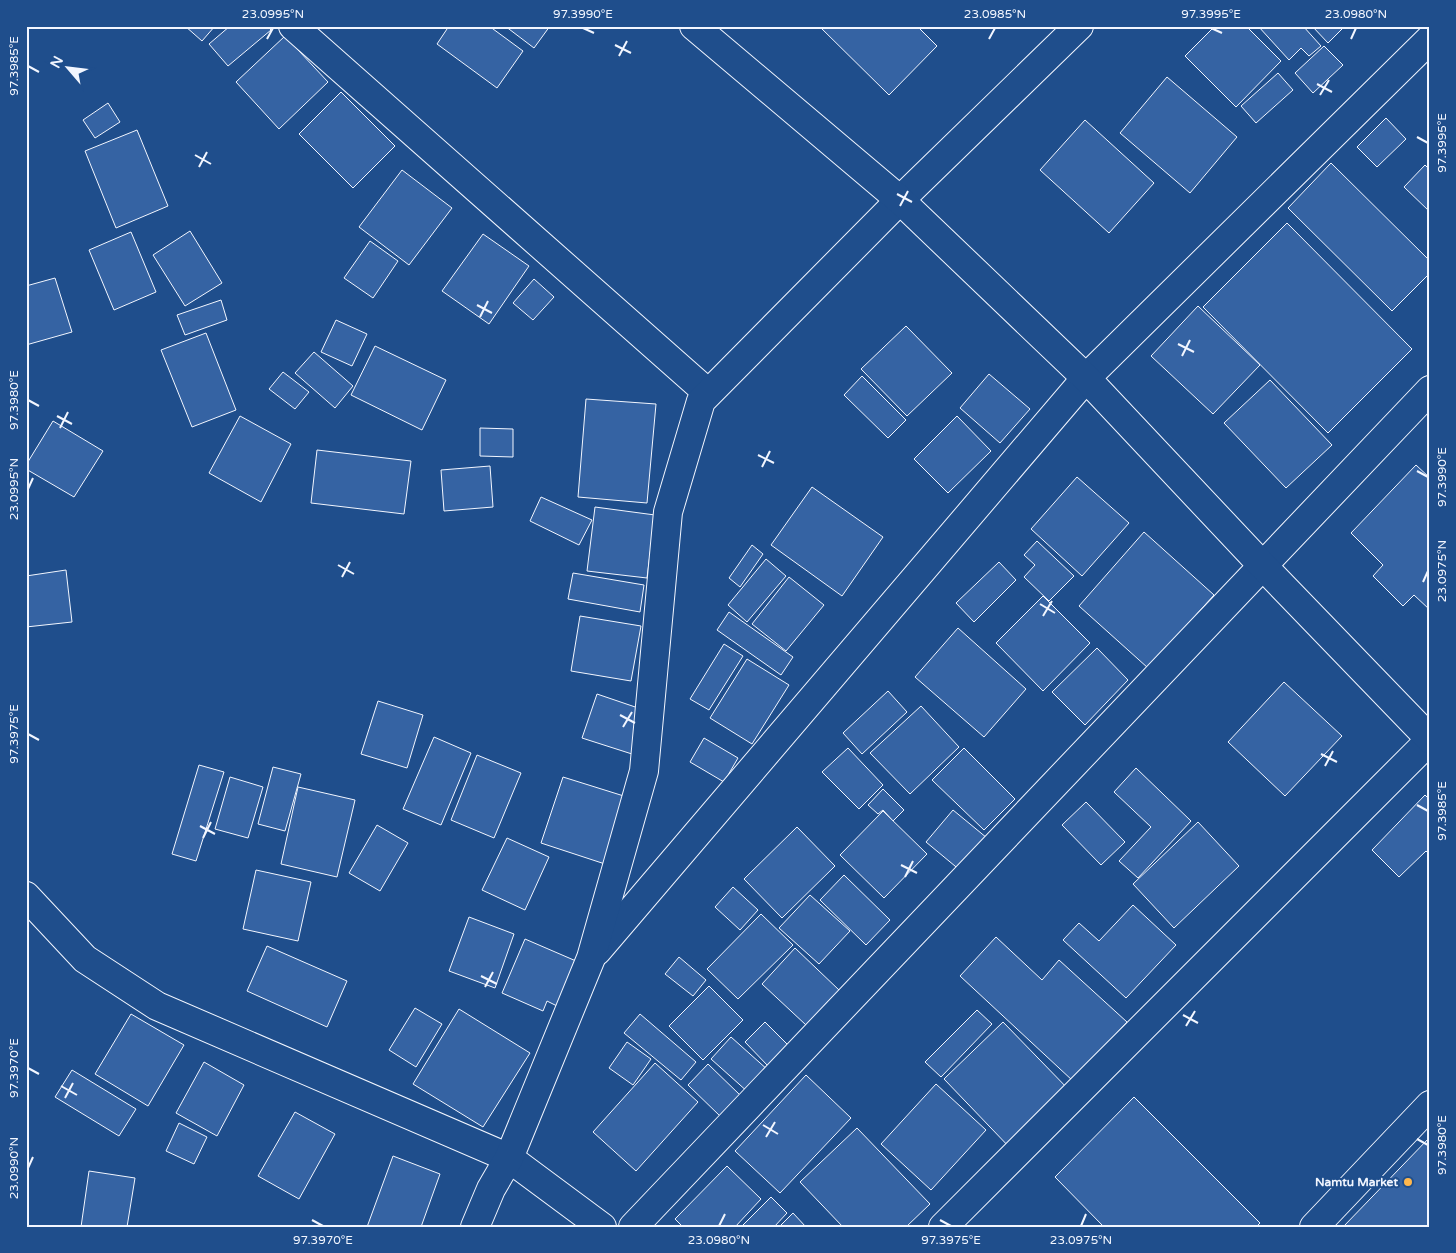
<svg xmlns="http://www.w3.org/2000/svg" width="1456" height="1253" font-family="'Varela Round',sans-serif">
<style>
.building{fill:#3563a3;stroke:#f2f6ff}
.lines{fill:none;stroke-linecap:round;stroke-linejoin:round}
.street-casing{stroke:#f2f6ff;stroke-width:30}
.secondary-casing{stroke:#f2f6ff;stroke-width:30}
.street{stroke:#1f4e8c;stroke-width:28}
.secondary{stroke:#1f4e8c;stroke-width:28}
.ticks{fill:none;stroke:#f2f6ff;stroke-width:2}
.poi-dot{fill:#ffb74d;stroke:#1f4e8c;stroke-width:2}
.labels{text-anchor:middle;dominant-baseline:central;stroke-width:4;stroke-linejoin:round;paint-order:stroke}
.poi-label{font-size:12px;font-weight:bold;fill:#f2f6ff;stroke:#1f4e8c;text-anchor:end}
.neatline{fill:none;stroke:#f2f6ff;stroke-width:2}
.ticks-label{font-size:12px;text-anchor:middle;fill:#f2f6ff}
</style>
<rect width="100%" height="100%" fill="#1f4e8c"/>
<!-- building -->
<g class="building">
<path d="M185,26h30l-13,15z"/>
<path d="M230,26h37l4,4 -43,36 -19,-22z"/>
<path d="M449,26h40l34,25 -26,37 -60,-44z"/>
<path d="M505,26h45l-16,22z"/>
<path d="M819,26h98l20,20 -48,49z"/>
<path d="M1215,26h31l35,35 -45,46 -51,-51z"/>
<path d="M1258,26h45l18,20 -12,10 -8,-8 -12,12z"/>
<path d="M1312,26h33l-17,17z"/>
<path d="M285,36l43,46 -49,47 -43,-47z"/>
<path d="M1324,46l19,19 -30,28 -18,-20z"/>
<path d="M1278,73l15,17 -37,33 -15,-17z"/>
<path d="M1167,77l70,60 -47,56 -70,-60z"/>
<path d="M341,92l54,54 -42,42 -54,-54z"/>
<path d="M108,103l12,19 -25,16 -12,-18z"/>
<path d="M1386,118l20,21 -29,28 -20,-20z"/>
<path d="M1085,120l69,63 -45,50 -69,-63z"/>
<path d="M137,130l31,76 -52,22 -31,-77z"/>
<path d="M1331,163l99,98v12l-38,38 -104,-103z"/>
<path d="M1425,165l5,5 -1,41 -25,-24z"/>
<path d="M402,170l50,38 -43,57 -50,-38z"/>
<path d="M1287,223l125,126 -84,84 -125,-126z"/>
<path d="M190,231l32,52 -37,23 -32,-51z"/>
<path d="M131,232l25,60 -42,18 -25,-60z"/>
<path d="M483,234l46,32 -40,58 -47,-33z"/>
<path d="M370,241l28,20 -25,37 -29,-20z"/>
<path d="M55,278l17,54 -46,13v-59z"/>
<path d="M534,279l20,18 -21,23 -20,-17z"/>
<path d="M221,300l6,20 -42,15 -8,-20z"/>
<path d="M1198,306l62,59 -47,49 -62,-58z"/>
<path d="M336,320l31,14 -15,32 -31,-14z"/>
<path d="M906,326l46,47 -45,43 -46,-47z"/>
<path d="M206,333l30,77 -44,17 -31,-77z"/>
<path d="M375,346l71,34 -24,50 -71,-35z"/>
<path d="M314,352l39,34 -18,22 -40,-35z"/>
<path d="M283,372l26,20 -14,17 -26,-20z"/>
<path d="M989,374l41,35 -30,34 -40,-35z"/>
<path d="M862,376l44,44 -18,18 -44,-43z"/>
<path d="M1270,380l62,65 -46,43 -62,-65z"/>
<path d="M586,399l70,5 -9,99 -69,-6z"/>
<path d="M240,416l51,28 -30,58 -52,-29z"/>
<path d="M957,416l34,35 -43,42 -34,-34z"/>
<path d="M53,421l50,30 -29,46 -48,-28v-4z"/>
<path d="M480,428l33,1v28l-33,-1z"/>
<path d="M317,450l94,11 -7,53 -93,-11z"/>
<path d="M1416,465l14,13v132l-16,-15 -11,11 -30,-30 10,-11 -32,-32z"/>
<path d="M490,466l3,41 -49,4 -3,-41z"/>
<path d="M1077,477l52,46 -47,53 -51,-47z"/>
<path d="M812,487l71,50 -41,59 -71,-51z"/>
<path d="M541,497l51,23 -13,25 -49,-24z"/>
<path d="M595,507l60,8 -8,63 -60,-7z"/>
<path d="M1144,532l70,63 -66,73 -69,-62z"/>
<path d="M1037,541l37,35 -25,25 -25,-24 11,-12 -11,-10z"/>
<path d="M752,545l11,9 -23,33 -11,-9z"/>
<path d="M766,559l20,17 -39,46 -19,-17z"/>
<path d="M999,562l17,18 -42,42 -18,-19z"/>
<path d="M66,570l6,52 -46,5v-51z"/>
<path d="M573,573l71,12 -4,27 -72,-13z"/>
<path d="M789,577l35,28 -38,46 -34,-27z"/>
<path d="M1043,596l47,47 -47,48 -47,-48z"/>
<path d="M729,612l64,45 -12,18 -64,-45z"/>
<path d="M580,616l61,10 -10,55 -60,-10z"/>
<path d="M958,628l68,61 -42,48 -69,-60z"/>
<path d="M724,644l19,12 -34,54 -19,-11z"/>
<path d="M1097,648l31,32 -43,45 -33,-33z"/>
<path d="M747,659l42,26 -37,59 -42,-26z"/>
<path d="M1284,682l58,54 -57,60 -57,-54z"/>
<path d="M888,691l19,21 -45,42 -19,-21z"/>
<path d="M597,694l50,17 -15,43 -50,-16z"/>
<path d="M378,701l45,14 -16,53 -46,-14z"/>
<path d="M921,706l38,41 -49,47 -40,-41z"/>
<path d="M434,737l37,16 -30,72 -38,-16z"/>
<path d="M704,738l34,20 -14,24 -34,-20z"/>
<path d="M848,748l35,37 -24,24 -37,-37z"/>
<path d="M964,748l51,51 -31,31 -52,-50z"/>
<path d="M477,755l44,18 -27,65 -43,-18z"/>
<path d="M199,765l25,7 -28,89 -24,-7z"/>
<path d="M273,767l28,7 -16,57 -27,-7z"/>
<path d="M1136,768l55,53 -53,57 -19,-17 32,-34 -37,-35z"/>
<path d="M230,777l33,10 -15,51 -33,-9z"/>
<path d="M563,777l64,20 -22,67 -64,-21z"/>
<path d="M298,787l57,13 -18,77 -56,-13z"/>
<path d="M883,789l21,21 -11,11 -10,-11 -5,4 -10,-9z"/>
<path d="M1425,795l5,5v55l-4,-4 -27,26 -27,-27z"/>
<path d="M1086,802l39,40 -24,23 -39,-40z"/>
<path d="M953,810l34,28 -26,33 -35,-29z"/>
<path d="M883,811l44,43 -43,44 -44,-43z"/>
<path d="M1198,822l41,44 -65,62 -41,-44z"/>
<path d="M377,825l31,18 -28,48 -31,-18z"/>
<path d="M797,827l38,39 -53,52 -38,-39z"/>
<path d="M507,838l42,19 -24,53 -43,-20z"/>
<path d="M256,870l55,12 -13,59 -55,-12z"/>
<path d="M844,875l46,45 -24,25 -46,-45z"/>
<path d="M733,887l25,23 -18,20 -25,-23z"/>
<path d="M810,895l40,36 -31,33 -40,-36z"/>
<path d="M1133,905l43,40 -50,53 -63,-58 16,-17 20,18z"/>
<path d="M761,914l32,31 -55,54 -31,-30z"/>
<path d="M469,917l45,17 -19,54 -46,-17z"/>
<path d="M996,937l46,43 17,-20 68,62 -54,59 -113,-105z"/>
<path d="M525,939l58,25 -20,45 -16,-8 -4,10 -41,-18z"/>
<path d="M267,946l80,35 -20,46 -80,-36z"/>
<path d="M795,948l44,42 -33,35 -44,-41z"/>
<path d="M679,957l27,23 -13,16 -28,-22z"/>
<path d="M709,986l34,34 -40,40 -34,-34z"/>
<path d="M415,1008l27,16 -26,43 -27,-17z"/>
<path d="M459,1009l71,44 -47,74 -70,-43z"/>
<path d="M977,1010l15,14 -51,53 -16,-15z"/>
<path d="M131,1014l53,31 -36,61 -53,-32z"/>
<path d="M640,1014l56,48 -15,18 -57,-47z"/>
<path d="M765,1022l23,23 -20,21 -23,-24z"/>
<path d="M1003,1022l69,71 -59,58 -69,-72z"/>
<path d="M731,1037l38,34 -20,22 -38,-34z"/>
<path d="M627,1042l24,17 -18,26 -24,-17z"/>
<path d="M204,1062l40,23 -27,51 -41,-23z"/>
<path d="M655,1063l43,39 -62,69 -43,-39z"/>
<path d="M708,1064l32,31 -20,21 -32,-31z"/>
<path d="M72,1070l64,39 -17,27 -64,-39z"/>
<path d="M806,1075l45,43 -71,75 -45,-42z"/>
<path d="M936,1084l50,46 -55,60 -50,-46z"/>
<path d="M1134,1097l126,126 -4,4h-152l-49,-50z"/>
<path d="M295,1112l40,22 -36,65 -41,-23z"/>
<path d="M179,1123l28,14 -13,27 -28,-13z"/>
<path d="M857,1128l73,76 -24,23h-63l-43,-45z"/>
<path d="M1430,1137v90h-87z"/>
<path d="M393,1156l47,18 -19,53h-54z"/>
<path d="M727,1166l34,33 -26,28h-52l-8,-8z"/>
<path d="M89,1171l46,7 -8,49h-46z"/>
<path d="M771,1197l16,16 -13,14h-33z"/>
<path d="M793,1213l13,14h-27z"/>
</g>
<g class="lines">
<defs>
<g id="street">
<path d="M293,26l415,367"/>
<path d="M26,896l59,63 72,47 352,152 93,69"/>
<path d="M597,951l489,-573 344,-339"/>
<path d="M475,1227l16,-38 18,-31 82,-200 53,-187 24,-259 33,-111 199,-201 179,-174"/>
<path d="M633,1227l797,-837"/>
<path d="M943,1227l487,-487"/>
<path d="M1314,1227l116,-122"/>
</g>
<path id="secondary" d="M694,26l206,174 186,178 176,187 168,174"/>
</defs>
<!-- street casing -->
<use href="#street" class="street-casing"/>
<!-- secondary casing -->
<use href="#secondary" class="secondary-casing"/>
<!-- street -->
<use href="#street" class="street"/>
<!-- secondary -->
<use href="#secondary" class="secondary"/>
</g>
<!-- ticks -->
<path class="ticks" d="M583,28l11,5M1211,28l11,5M267,39l6,-11M989,39l6,-11M1351,39l5,-11M615,45l16,8M619,56l8,-15M28,66l11,6M1317,84l15,8M1320,95l9,-15M1417,137l11,6M195,155l16,9M199,167l8,-15M897,194l15,8M900,206l8,-15M477,305l15,8M480,317l8,-16M1178,344l16,8M1182,356l8,-16M28,400l11,6M57,416l15,8M60,428l8,-16M758,455l16,8M762,467l8,-16M1417,471l11,6M28,489l5,-11M338,565l16,9M342,577l8,-15M1423,582l5,-11M1040,604l15,9M1043,616l9,-15M620,715l15,8M623,727l9,-15M28,734l11,6M1321,754l16,8M1325,766l8,-15M1417,805l11,6M200,826l15,8M203,838l8,-16M901,865l16,8M905,877l8,-16M481,976l16,8M485,987l8,-15M1183,1015l15,8M1186,1026l9,-15M28,1068l11,6M61,1086l16,9M65,1098l8,-15M763,1125l15,9M766,1137l9,-15M1417,1139l11,6M28,1168l5,-11M312,1220l11,6M940,1220l11,6M719,1226l6,-12M1081,1226l5,-12"/>
<!-- markers -->
<circle class="poi-dot" cx="1408" cy="1182" r="5"/>
<g class="labels">
<!-- poi labels -->
<g class="poi-label">
<text x="1398" y="1182">Namtu Market</text>
</g>
</g>
<!-- border -->
<rect width="1456" height="1253" fill="none" stroke="#1f4e8c" stroke-width="55"/>
<!-- north arrow -->
<g transform="translate(68 68) rotate(298)" stroke="#1f4e8c" stroke-width="4" paint-order="stroke">
<path d="M0-4L9 19L0 12L-9 19Z" fill="#f2f6ff"/>
<text y="-8" font-size="14" font-weight="bold" text-anchor="middle" fill="#f2f6ff">N</text>
</g>
<rect x="28" y="28" width="1400" height="1198" class="neatline"/>
<g class="ticks-label">
<text x="273" y="18">23.0995°N</text>
<text x="583" y="18">97.3990°E</text>
<text x="995" y="18">23.0985°N</text>
<text x="1211" y="18">97.3995°E</text>
<text x="1356" y="18">23.0980°N</text>
<text transform="translate(14 66) rotate(-90)" y="4">97.3985°E</text>
<text transform="translate(1442 143) rotate(-90)" y="4">97.3995°E</text>
<text transform="translate(14 400) rotate(-90)" y="4">97.3980°E</text>
<text transform="translate(1442 477) rotate(-90)" y="4">97.3990°E</text>
<text transform="translate(14 489) rotate(-90)" y="4">23.0995°N</text>
<text transform="translate(1442 571) rotate(-90)" y="4">23.0975°N</text>
<text transform="translate(14 734) rotate(-90)" y="4">97.3975°E</text>
<text transform="translate(1442 811) rotate(-90)" y="4">97.3985°E</text>
<text transform="translate(14 1068) rotate(-90)" y="4">97.3970°E</text>
<text transform="translate(1442 1145) rotate(-90)" y="4">97.3980°E</text>
<text transform="translate(14 1168) rotate(-90)" y="4">23.0990°N</text>
<text x="323" y="1244">97.3970°E</text>
<text x="719" y="1244">23.0980°N</text>
<text x="951" y="1244">97.3975°E</text>
<text x="1081" y="1244">23.0975°N</text>
</g>
</svg>
